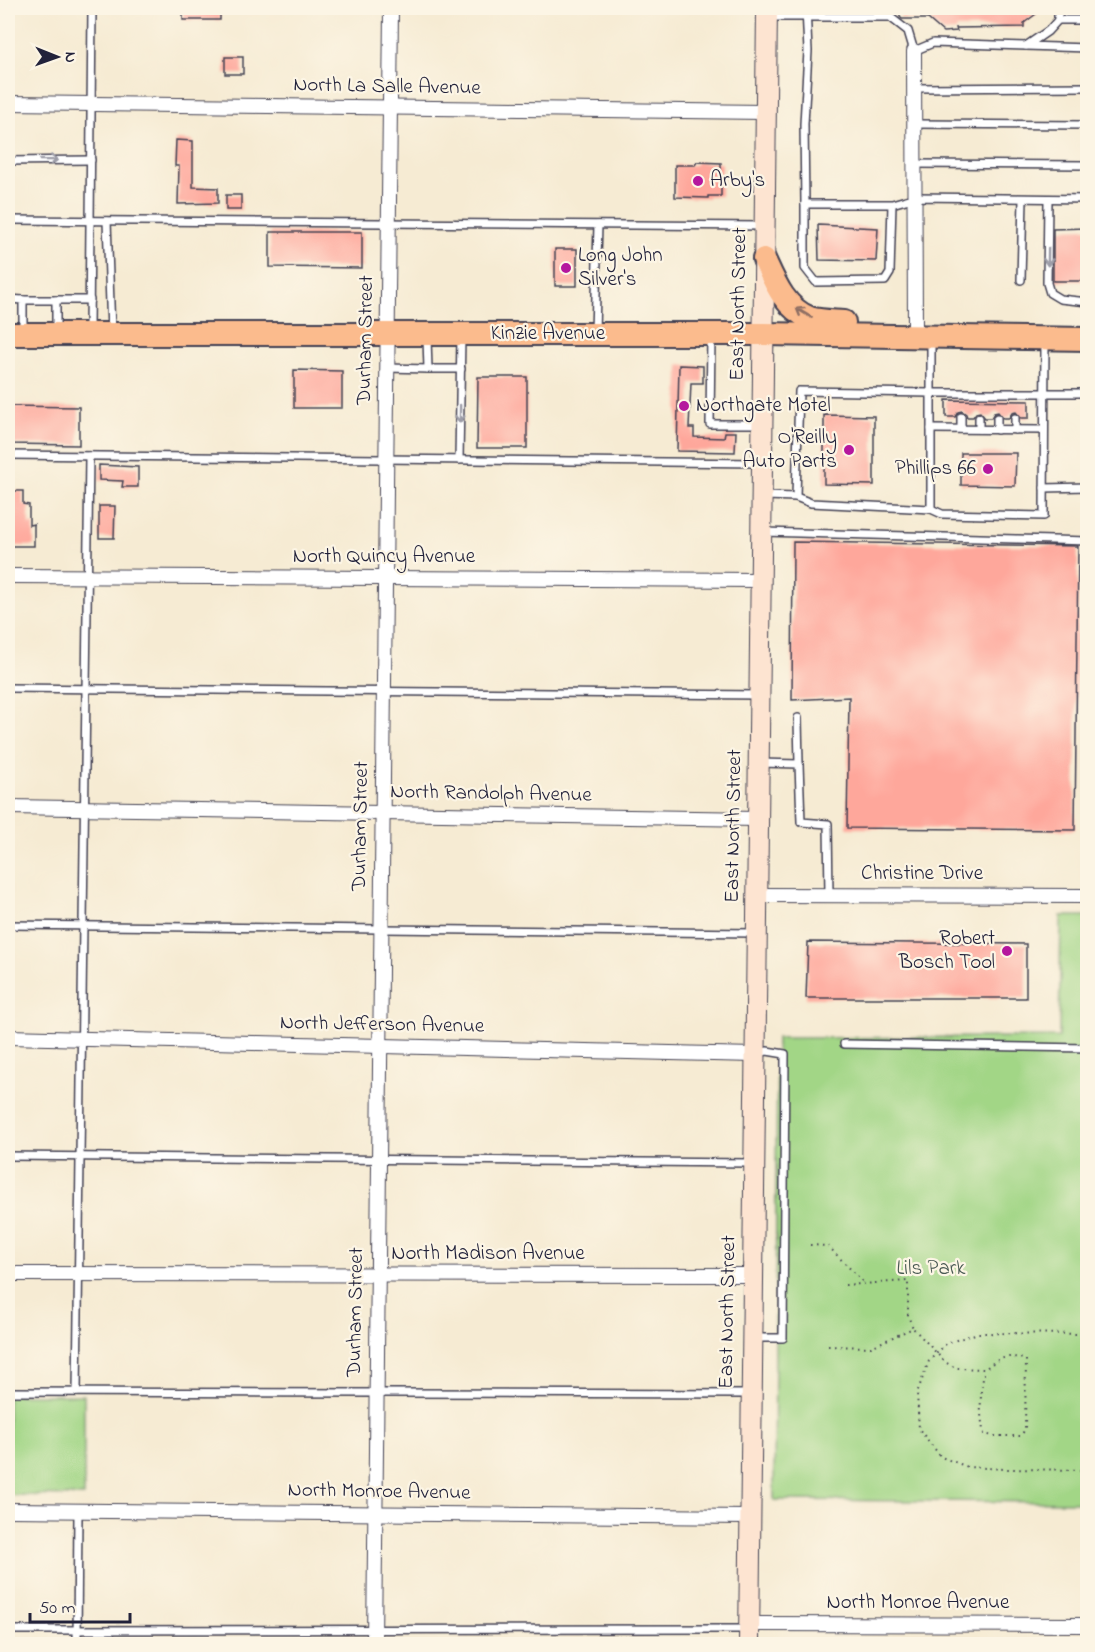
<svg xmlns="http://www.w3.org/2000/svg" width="1095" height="1652" font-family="'Indie Flower',sans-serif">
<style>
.green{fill:#a2d686;stroke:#627c60;stroke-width:1.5}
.building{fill:#fea79b}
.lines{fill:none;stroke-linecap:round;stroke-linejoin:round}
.lane-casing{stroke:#424052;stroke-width:10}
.street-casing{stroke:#424052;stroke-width:16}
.secondary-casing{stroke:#424052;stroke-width:22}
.primary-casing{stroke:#424052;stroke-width:26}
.path{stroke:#424052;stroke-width:2;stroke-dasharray:1.5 4.5;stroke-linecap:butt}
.lane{stroke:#fff;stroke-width:7}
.street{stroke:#fff;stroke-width:14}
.secondary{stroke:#fde4d1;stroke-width:20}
.primary{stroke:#fbbb8d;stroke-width:22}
.oneway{stroke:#9c9ca7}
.oneway2{stroke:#8e6e64}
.poi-dot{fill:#b5179e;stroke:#fcf5e5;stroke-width:2}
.labels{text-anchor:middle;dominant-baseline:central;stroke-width:4.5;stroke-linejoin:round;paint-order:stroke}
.street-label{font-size:21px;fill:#22223b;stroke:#fcf5e5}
.poi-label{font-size:21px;fill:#22223b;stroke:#fcf5e5;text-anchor:start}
.park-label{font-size:21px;fill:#485852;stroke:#fcf5e5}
</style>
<rect width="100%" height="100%" fill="#fcf5e5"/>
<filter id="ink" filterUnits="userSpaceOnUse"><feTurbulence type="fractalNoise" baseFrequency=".0167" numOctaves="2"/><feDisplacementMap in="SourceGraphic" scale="12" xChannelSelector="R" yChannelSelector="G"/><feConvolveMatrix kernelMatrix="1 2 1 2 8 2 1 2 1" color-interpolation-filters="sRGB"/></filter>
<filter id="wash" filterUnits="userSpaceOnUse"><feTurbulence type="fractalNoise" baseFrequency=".008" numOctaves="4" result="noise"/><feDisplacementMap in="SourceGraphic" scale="24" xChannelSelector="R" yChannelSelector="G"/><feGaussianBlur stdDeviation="1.35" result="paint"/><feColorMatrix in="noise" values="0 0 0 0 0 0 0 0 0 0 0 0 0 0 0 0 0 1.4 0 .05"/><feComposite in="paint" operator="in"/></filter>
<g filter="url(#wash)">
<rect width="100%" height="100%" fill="#f6ebd3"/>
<!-- green -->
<g class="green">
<path d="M1061,916h26v586l-313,-2 3,-462 282,-1z"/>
<path d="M8,1395h76v101l-76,-1z"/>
</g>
<g id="blocks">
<!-- building -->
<g class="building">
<rect x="183" y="8" width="37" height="12"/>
<path d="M900,8h144l-20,15v4l-68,1 1,3 -14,1 -15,-13h-26l-2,-2z"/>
<rect x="225" y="57" width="18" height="17"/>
<path d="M176,140l17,1v46l25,1v15l-40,1 1,-38h-4z"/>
<path d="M697,162l24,1v33h-13v2l-33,-1v-32h20z"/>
<rect x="226" y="195" width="15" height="15"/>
<path d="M818,225l60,3 -2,33 -57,-1z"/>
<path d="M1088,228v53h-35v-52z"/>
<path d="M270,232h92v36l-92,-1z"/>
<rect x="555" y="249" width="22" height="37"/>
<path d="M679,365l24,1v17h-12l-2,45h5v9l30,1 1,-6h11l-1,20 -58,-1z"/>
<path d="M294,370l48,1v37h-48z"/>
<path d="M478,377h49v71h-50z"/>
<path d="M946,400l83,1v17h-8l-5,-6 -4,1 -3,5h-6l-5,-6 -4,1 -3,5h-6l-5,-6 -4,1 -3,4h-6l-1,-3 -4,-3 -4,1 -3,5h-9z"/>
<path d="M8,406l71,1v38l-71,-1z"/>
<path d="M824,415l50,1v69l-50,-1z"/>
<path d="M961,453h55l-1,33 -54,-1z"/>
<path d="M99,465l39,2v20h-16l1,-6 -24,-1z"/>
<path d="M8,491h15v13l6,1v20l5,-1v22h-26z"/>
<path d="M99,506h16l-1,32h-15z"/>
<path d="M793,542l285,4 -3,284 -228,-2 2,-131 -57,3z"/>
<path d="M808,942l218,2v54h-220z"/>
</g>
</g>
</g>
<g filter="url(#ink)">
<use href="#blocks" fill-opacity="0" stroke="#424052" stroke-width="1.5"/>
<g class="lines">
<defs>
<g id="lane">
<path d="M1058,8v12"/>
<path d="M770,17h120l18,14 6,20 19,-8 93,3 22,-15 10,-11h30"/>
<path d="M1026,46l62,2"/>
<path d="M915,88l173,-1"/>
<path d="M915,124l173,1"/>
<path d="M8,161l83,-1"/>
<path d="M914,164l174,1"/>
<path d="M1048,199l-1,84 3,10 10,6 28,3"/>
<path d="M805,204l-1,-80 4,-73 -2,-43"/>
<path d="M892,204l-2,69 -5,8 -69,1 -11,-14v-64h87l24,-7 172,2"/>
<path d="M8,220l756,6"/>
<path d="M107,221l4,110"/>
<path d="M1021,280l2,-81"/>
<path d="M8,299l15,1v29"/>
<path d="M23,300h33v30"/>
<path d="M56,300h34"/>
<path d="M89,331l3,-323"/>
<path d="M595,331l3,-106"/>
<path d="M711,336l-1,88h51"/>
<path d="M427,338l1,31h33"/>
<path d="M931,338v55h157"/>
<path d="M387,368l41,1"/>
<path d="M997,418v12"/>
<path d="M931,429l113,1"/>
<path d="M961,429v-12"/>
<path d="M979,429v-11"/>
<path d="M1015,430v-12"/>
<path d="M8,455l751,8"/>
<path d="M459,460l2,-124"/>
<path d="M1044,488l44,-1"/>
<path d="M764,496l32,1 3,-106 132,2v116"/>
<path d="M796,497l15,6 120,6 11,5 102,2 1,-176"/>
<path d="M763,532l325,9"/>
<path d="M8,688l750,7"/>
<path d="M798,718l1,46"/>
<path d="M760,763l39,1 2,58 27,2 1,71"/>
<path d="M8,925l746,8"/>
<path d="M844,1044l244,4"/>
<path d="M8,1156l743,7"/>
<path d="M755,1338h28l2,-284 -18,-3 -10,3"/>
<path d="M8,1392l741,2"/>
<path d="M77,1392l12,-936"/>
<path d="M8,1630l738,-1"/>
<path d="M77,1644l1,-133"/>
</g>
<g id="street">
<path d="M914,51l1,285"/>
<path d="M8,103l757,9"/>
<path d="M8,576l752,4"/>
<path d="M8,807l750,12"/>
<path d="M757,895l331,1"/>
<path d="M8,1037l747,18"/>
<path d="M8,1274l745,1"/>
<path d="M8,1510l742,7"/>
<path d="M749,1624l339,1"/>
<path d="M374,1644l17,-1636"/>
</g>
<path id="secondary" d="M749,1644l18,-1636"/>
<g id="primary">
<path d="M764,259c10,22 21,50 46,59 11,3 23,3 34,4"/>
<path d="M8,334h755l325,5"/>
</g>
</defs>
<!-- lane casing -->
<use href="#lane" class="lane-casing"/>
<!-- street casing -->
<use href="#street" class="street-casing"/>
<!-- secondary casing -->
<use href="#secondary" class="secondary-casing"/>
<!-- primary casing -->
<use href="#primary" class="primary-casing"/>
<!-- path -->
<g class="path">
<path d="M810,1245l18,1 37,38"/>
<path d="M845,1285l63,-4v35l5,12"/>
<path d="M1088,1334l-110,-1 -31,10 -18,18 -12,32 2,36 22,28 27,10 37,2 83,1"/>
<path d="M828,1346l43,1 42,-19 32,34 11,6 29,1c14,-12 24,-15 41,-9l-1,69 -4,7h-28l-9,-2c-5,-22 -4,-44 1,-65"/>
</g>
<!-- lane -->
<use href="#lane" class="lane"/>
<!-- street -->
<use href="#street" class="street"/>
<!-- secondary -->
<use href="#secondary" class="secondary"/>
<!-- primary -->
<use href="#primary" class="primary"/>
</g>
<!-- one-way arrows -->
<defs><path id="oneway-shaft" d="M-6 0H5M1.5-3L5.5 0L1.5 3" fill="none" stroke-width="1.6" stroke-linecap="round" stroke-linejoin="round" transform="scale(1.5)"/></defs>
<g class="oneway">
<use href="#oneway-shaft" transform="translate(49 160) rotate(-1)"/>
<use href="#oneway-shaft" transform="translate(1048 257) rotate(91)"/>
<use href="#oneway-shaft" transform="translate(460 414) rotate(91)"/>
</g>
<use class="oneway2" href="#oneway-shaft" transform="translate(804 313) rotate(-149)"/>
</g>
<!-- markers -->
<g class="poi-dot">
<circle cx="698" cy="181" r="6"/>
<circle cx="566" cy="268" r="6"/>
<circle cx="684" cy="406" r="6"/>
<circle cx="849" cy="450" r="6"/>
<circle cx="988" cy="469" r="6"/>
<circle cx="1007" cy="951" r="6"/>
</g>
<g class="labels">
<!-- street labels -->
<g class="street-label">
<text transform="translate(387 87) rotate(1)">North La Salle Avenue</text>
<text transform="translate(739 304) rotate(-89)">East North Street</text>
<text x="548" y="334">Kinzie Avenue</text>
<text transform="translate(366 340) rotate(-89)">Durham Street</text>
<text x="384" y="557">North Quincy Avenue</text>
<text transform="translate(491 794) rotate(1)">North Randolph Avenue</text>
<text transform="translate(361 826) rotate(-89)">Durham Street</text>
<text transform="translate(734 826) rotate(-89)">East North Street</text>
<text x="922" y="874">Christine Drive</text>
<text transform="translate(382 1025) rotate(1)">North Jefferson Avenue</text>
<text x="488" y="1254">North Madison Avenue</text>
<text transform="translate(356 1312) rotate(-89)">Durham Street</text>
<text transform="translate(728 1312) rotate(-89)">East North Street</text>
<text transform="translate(379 1492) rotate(1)">North Monroe Avenue</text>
<text x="918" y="1603">North Monroe Avenue</text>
</g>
<!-- poi labels -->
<g class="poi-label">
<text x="710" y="181">Arby's</text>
<text x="578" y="256">Long John<tspan x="578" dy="24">Silver's</tspan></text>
<text x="696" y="406">Northgate Motel</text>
<text x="837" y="438" text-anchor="end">O'Reilly<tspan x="837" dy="24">Auto Parts</tspan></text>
<text x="976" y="469" text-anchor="end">Phillips 66</text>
<text x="995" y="939" text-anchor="end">Robert<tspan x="995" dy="24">Bosch Tool</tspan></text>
</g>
<!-- park labels -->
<g class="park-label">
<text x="931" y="1269">Lils Park</text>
</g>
</g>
<!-- margin -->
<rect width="1095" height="1652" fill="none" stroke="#fcf5e5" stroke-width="30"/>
<!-- north arrow -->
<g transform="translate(57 57) rotate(91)" stroke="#fcf5e5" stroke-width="4.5" paint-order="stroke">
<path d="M0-4.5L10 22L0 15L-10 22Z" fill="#22223b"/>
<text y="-9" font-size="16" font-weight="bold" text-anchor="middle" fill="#22223b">N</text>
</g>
<!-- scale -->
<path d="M30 1613v9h100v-9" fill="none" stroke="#22223b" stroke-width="3"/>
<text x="39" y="1613" font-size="18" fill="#22223b" stroke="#fcf5e5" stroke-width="4.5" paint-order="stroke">50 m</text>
</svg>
